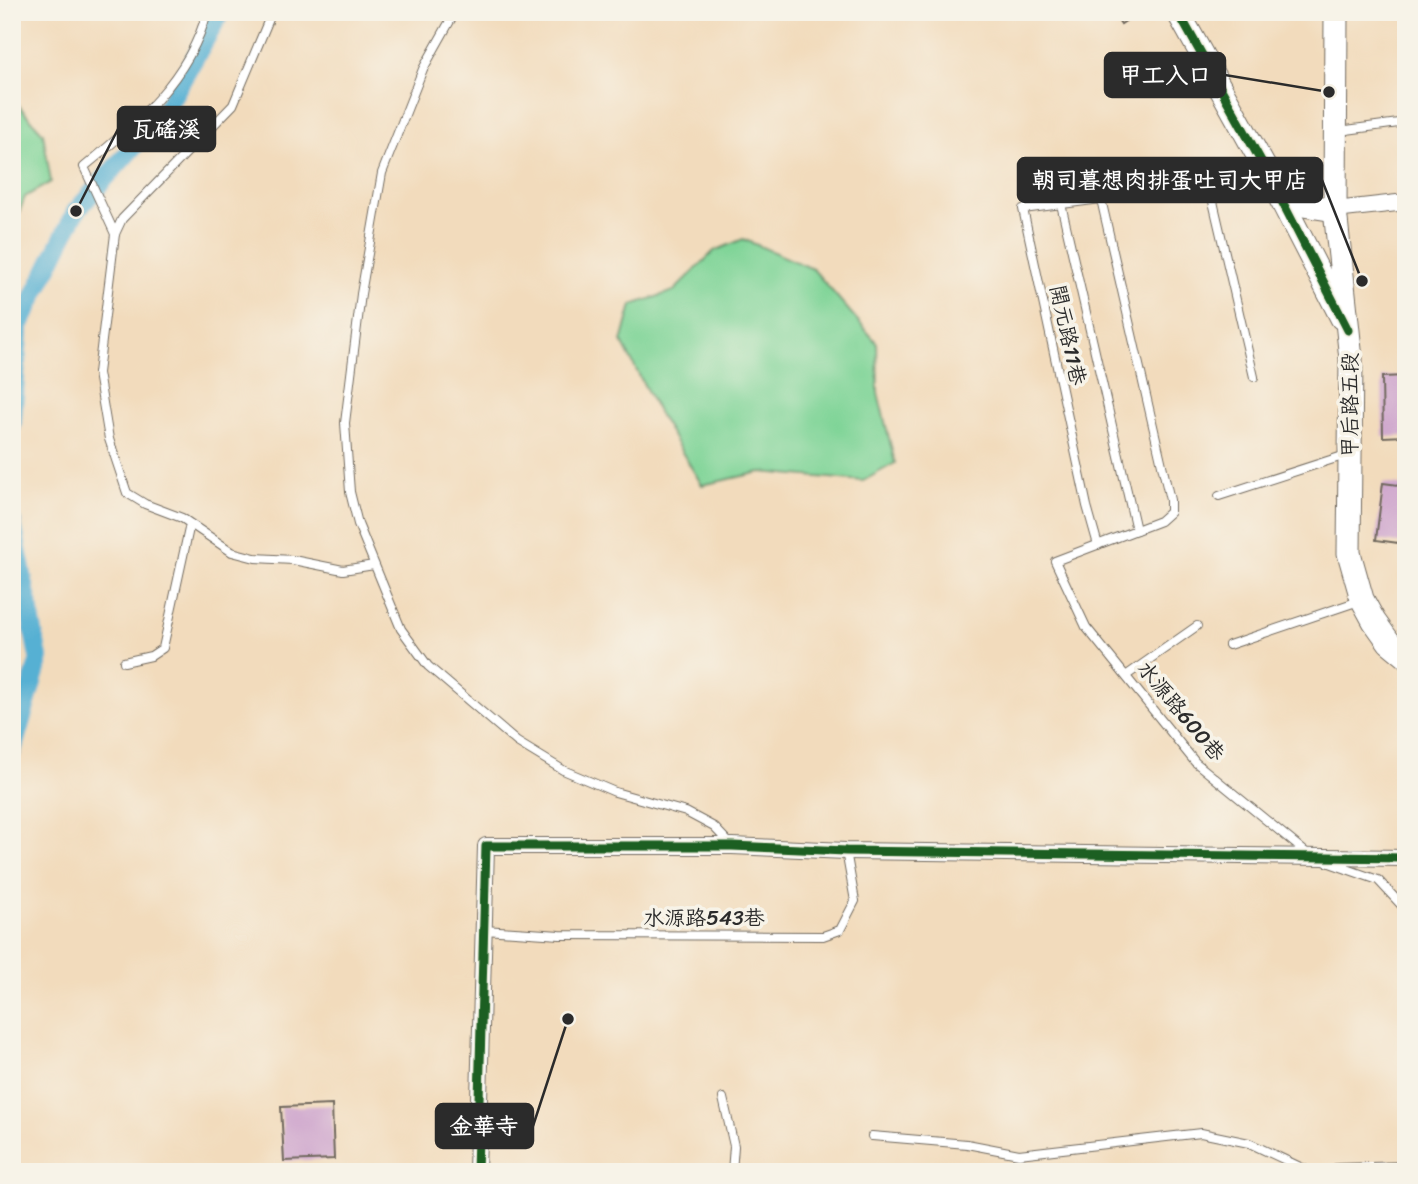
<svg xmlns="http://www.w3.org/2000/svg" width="1418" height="1184" font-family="Sriracha,'LXGW WenKai TC',sans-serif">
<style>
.green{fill:#7fd497;stroke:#558061;stroke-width:2}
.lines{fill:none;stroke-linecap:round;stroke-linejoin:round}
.canal{stroke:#56b0d3;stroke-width:19}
.building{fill:#d0a9ce}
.lane-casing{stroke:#71695e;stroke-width:10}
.street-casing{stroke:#71695e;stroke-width:18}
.secondary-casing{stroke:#71695e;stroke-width:25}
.lane{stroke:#fff;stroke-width:8}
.street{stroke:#fff;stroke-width:16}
.secondary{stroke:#fff;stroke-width:23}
.cycleway-casing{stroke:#f7f3e8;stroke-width:13}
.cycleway{stroke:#1b5e20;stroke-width:9}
.labels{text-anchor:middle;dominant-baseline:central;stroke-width:7;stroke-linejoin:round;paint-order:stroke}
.street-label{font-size:21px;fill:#2b2b2b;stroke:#f7f3e8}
.leader{fill:none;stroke:#2b2b2b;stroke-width:2.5}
.callout-dot{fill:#2b2b2b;stroke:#f7f3e8;stroke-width:2.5}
.callout{fill:#2b2b2b;stroke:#2b2b2b;stroke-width:2.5}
.callout-label{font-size:23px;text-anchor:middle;font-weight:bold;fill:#fff}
</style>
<rect width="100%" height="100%" fill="#f7f3e8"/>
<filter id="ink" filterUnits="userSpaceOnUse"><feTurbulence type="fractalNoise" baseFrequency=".0143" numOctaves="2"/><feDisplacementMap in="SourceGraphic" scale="14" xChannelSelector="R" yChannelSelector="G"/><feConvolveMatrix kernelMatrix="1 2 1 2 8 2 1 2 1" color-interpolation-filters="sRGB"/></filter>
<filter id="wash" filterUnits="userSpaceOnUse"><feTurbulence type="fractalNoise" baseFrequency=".00686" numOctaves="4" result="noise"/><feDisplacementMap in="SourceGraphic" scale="28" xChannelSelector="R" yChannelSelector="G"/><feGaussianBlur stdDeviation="1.57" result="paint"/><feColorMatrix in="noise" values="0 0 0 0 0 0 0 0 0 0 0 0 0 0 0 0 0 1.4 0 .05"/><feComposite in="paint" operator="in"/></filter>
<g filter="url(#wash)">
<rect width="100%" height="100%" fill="#f2dbbc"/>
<!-- green -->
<g class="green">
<path d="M12,98l31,35 8,49 -26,15 -13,34z"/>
<path d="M743,239l70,30 64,74 1,50 17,70 -32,18 -102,-9 -59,13 -42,-69 -38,-74 10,-37 42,-14 40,-40z"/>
</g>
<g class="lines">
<!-- canal -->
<g class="canal">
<path d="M12,426l7,-99 57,-116 86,-96 59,-103"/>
<path d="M12,521l27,139 -27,92"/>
</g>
</g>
<g id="blocks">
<!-- building -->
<g class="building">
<path d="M1113,12h26l-18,12z"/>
<path d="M1406,376v60l-23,1 -1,-60z"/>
<path d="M1383,483l23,3v58l-30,-4z"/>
<path d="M332,1105l2,54 -50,2 -3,-54z"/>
</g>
</g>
</g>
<g filter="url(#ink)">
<use href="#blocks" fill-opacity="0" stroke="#71695e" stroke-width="2"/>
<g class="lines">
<defs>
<g id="lane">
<path d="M272,12l-39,93 -111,114 -7,15 -17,139 11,66 18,54 18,11 37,14 50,34 23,6 38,2 50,10 31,-5"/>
<path d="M455,12l-32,57 -41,104 -21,121 -16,129 5,69 8,32 43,105 27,37 89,76 46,28 52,22 71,20 28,15 18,19"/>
<path d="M1339,131l67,-9"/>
<path d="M1263,170l-131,20 -31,9 69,301v12l-10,9 -105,40 31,66 109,135 114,93"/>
<path d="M1208,180l46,197"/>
<path d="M1061,204l75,326"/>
<path d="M115,234l-31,-67c51,-42 106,-89 123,-155"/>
<path d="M1219,496l130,-42"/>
<path d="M1098,545l-11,-39 -64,-297 78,-10"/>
<path d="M1229,645l133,-45"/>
<path d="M124,662l27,-6 12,-8 27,-124"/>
<path d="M1127,675l70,-49"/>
<path d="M1324,861l54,19 28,30"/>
<path d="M484,930l76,5 263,1 17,-6 15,-29 -9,-50"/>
<path d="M723,1098l11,48 -2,26"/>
<path d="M872,1136l95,8 52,10 182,-21 48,10 62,29"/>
</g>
<g id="street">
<path d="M1335,210l71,-8"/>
<path d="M477,1172l9,-326h246l114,5 560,7"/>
<path d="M1337,1172l69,-2"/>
</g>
<g id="secondary">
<path d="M1178,12l88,158 76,148"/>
<path d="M1336,12l-1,198 16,149 -2,194 13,46 12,22 15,21 17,14"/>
<path d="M1277,191l26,14 32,5"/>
</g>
</defs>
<!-- lane casing -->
<use href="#lane" class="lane-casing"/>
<!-- street casing -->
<use href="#street" class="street-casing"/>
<!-- secondary casing -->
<use href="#secondary" class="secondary-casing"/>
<!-- lane -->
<use href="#lane" class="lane"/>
<!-- street -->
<use href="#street" class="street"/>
<!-- secondary -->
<use href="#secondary" class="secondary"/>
<defs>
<g id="cycleway">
<path d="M1178,12l88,158 82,160"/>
<path d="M477,1172l9,-326h246l114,5 560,7"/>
</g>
</defs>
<!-- cycleway casing -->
<use href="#cycleway" class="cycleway-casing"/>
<!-- cycleway -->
<use href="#cycleway" class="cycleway"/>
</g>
</g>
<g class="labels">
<!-- street labels -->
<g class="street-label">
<text transform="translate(1068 335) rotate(78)">開元路11巷</text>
<text transform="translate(1350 405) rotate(-90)">甲后路五段</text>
<text transform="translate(1181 711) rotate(50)">水源路600巷</text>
<text x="704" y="918">水源路543巷</text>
</g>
</g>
<!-- callouts -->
<path class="leader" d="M1329 92L1225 75M76 211L118 129M1362 281L1322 180M568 1019L533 1126"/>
<g class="callout-dot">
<circle cx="1329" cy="92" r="7"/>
<circle cx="76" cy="211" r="7"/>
<circle cx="1362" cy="281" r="7"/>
<circle cx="568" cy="1019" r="7"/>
</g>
<g class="callout">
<rect x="1105" y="53" width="120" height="44" rx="7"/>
<rect x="118" y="107" width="97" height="44" rx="7"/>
<rect x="1018" y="158" width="304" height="44" rx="7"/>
<rect x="436" y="1104" width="97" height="44" rx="7"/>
</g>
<g class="callout-label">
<text x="1165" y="83">甲工入口</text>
<text x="166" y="137">瓦磘溪</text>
<text x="1170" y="188">朝司暮想肉排蛋吐司大甲店</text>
<text x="484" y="1134">金華寺</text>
</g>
<!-- margin -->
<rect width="1418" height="1184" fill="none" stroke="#f7f3e8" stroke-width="42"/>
</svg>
